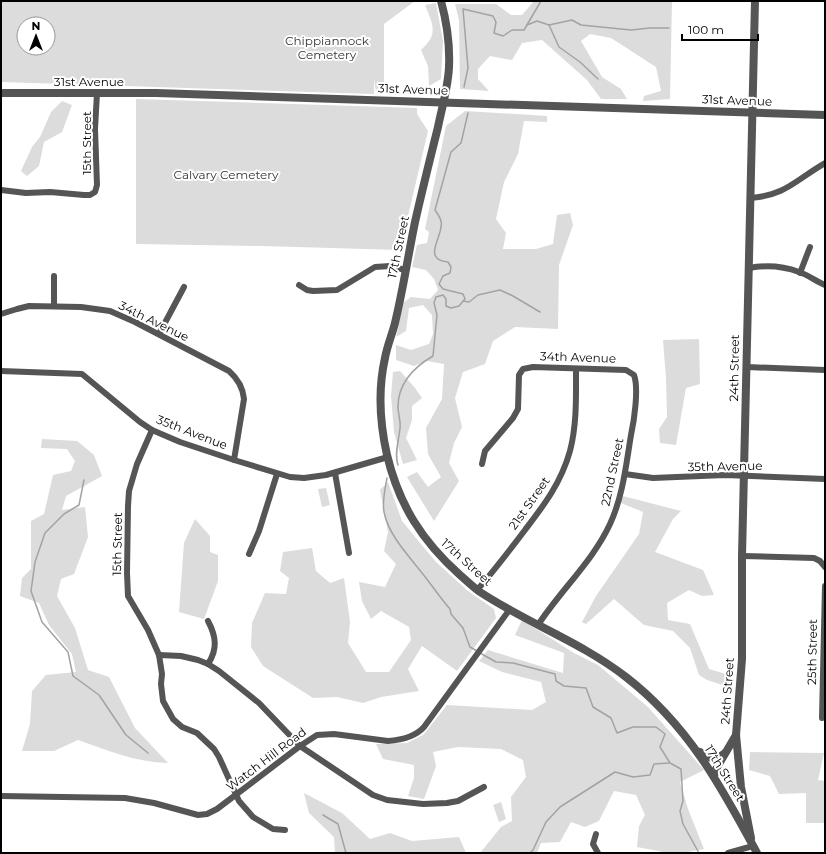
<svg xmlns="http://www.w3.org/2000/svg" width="826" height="854" font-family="Montserrat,sans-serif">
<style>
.green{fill:#dcdcdc;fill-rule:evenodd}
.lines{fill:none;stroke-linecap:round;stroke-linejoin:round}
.stream{stroke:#a3a3a3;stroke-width:1.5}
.minor{stroke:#555;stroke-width:6}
.tertiary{stroke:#555;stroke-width:8}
.labels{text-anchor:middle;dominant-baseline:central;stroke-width:4;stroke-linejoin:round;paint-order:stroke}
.park-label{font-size:12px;fill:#333;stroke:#fff}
.street-label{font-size:12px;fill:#000;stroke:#fff}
</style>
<rect width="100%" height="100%" fill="#fff"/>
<!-- green -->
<g class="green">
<path d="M1,1l384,1 30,-1 -31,23v68h-8l-2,-13v15l-373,-12zM24,24h24v24h-24z"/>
<path d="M534,1h138l-2,98 -27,2 1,-5 17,-5 -5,-24 -45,-29 -21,-4 -9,7 21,36 19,12 6,10h-26l-14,-19 -45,-40 -20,3 -10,17 -22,-4 -12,13v10l11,12 -29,-2 -1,-69 -4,-16h41l15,11h11z"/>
<path d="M436,3l7,38 -2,38 -12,7 -1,-20 -7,-16c18,-16 12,-25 4,-45z"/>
<path d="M136,99l281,9v6l11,17 -28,119 -138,-4 -126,-2z"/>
<path d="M62,101l10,4 -10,27 -18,10 -5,24 -12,10 -6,-5 11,-24 8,-10 11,-25z"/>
<path d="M465,111l82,5v6l-23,-1 -6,33 -14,28 -8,37 10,14 -3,16h33l17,-5 4,-29 13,-2 3,12 -14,40 -1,64 -43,-2 -22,14 -8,23 -22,8 -8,26 7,29 -8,16 -5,20 10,18 -25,40 -27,-44 10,-5 11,15 13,-10 -13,-23 -2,-26 16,-29 2,-35 -17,-3 -13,5 -18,-6v-15l15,5 18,-6 4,-10 -1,-19 -9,-10 -14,3 -3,23 -10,6 8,-35 7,-5 19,2 8,-9 -4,-11 -8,-9 -14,-3 5,-22 10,-2 2,-11 -4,-3 21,-103z"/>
<path d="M699,339l1,45 -14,4 -10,57 -16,-2 -1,-14 8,-12 -1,-39 -3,-38z"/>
<path d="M400,371l15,17 7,10 -10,8v14l-6,18 11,22 -14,4 -9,-32 -3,-36 2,-24z"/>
<path d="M42,439l35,2 17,14 8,21 -36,20 -4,14 23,-3 3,30 -14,37 -13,5 -4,17 18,32 13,42 21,7 26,51 33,35c-33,-1 -59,-12 -90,-23l-24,11h-32l8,-27 2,-33 14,-16 30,-3 -4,-18 -23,-29 -10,-22 -19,-7 2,-18 9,-9v-48l13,-7 9,-39 18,-4 4,-10 -8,-12 -26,-1z"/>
<path d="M388,482l14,39 33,40 33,30 26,18 2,9 -39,53 -35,-25 -14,23 11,22 -38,6 -18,6 -26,-6 -24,1 -50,-32 -12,-19 1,-24 13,-30 21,1 3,-16 -9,-7 3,-19 29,-4 4,23 14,12 14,-5 6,44 -2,21 18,29h23l22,-32 -2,-13 -28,-16 -10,8 -9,-18 -3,-19 26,5 11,-23 -12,-13 4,-19 -8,-42z"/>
<path d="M326,488l4,17 -8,2 -4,-18z"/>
<path d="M623,496l58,15 -8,8 -18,33 48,18 11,25 -12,1 -13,-6 -22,13 1,17 22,4 19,45 20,6v12l-22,-7 -8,-5 -9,-27 -17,-17 -29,-6 -30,-26 -28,25 -4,-2 14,-26 43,-62 4,-22 -22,-9z"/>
<path d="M195,519l15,17v16l8,3v26l-14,38 -25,-7 5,-69z"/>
<path d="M522,620l52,33 24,12 50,42 56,63 -24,12 8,27 16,40 -22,4h-13l-32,-6 2,-21 6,-11 -9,-20 -22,-4 -15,30 -14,6 -14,-5 -11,20 -19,1 -4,10h-57l21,-26 11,-6 -1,-24 15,-20 -3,-17 -22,-11 -43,-2 -25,5 3,14 -12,33 -16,-3 6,-18v-13l-31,-6 -7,-15 31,-1 16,-8 24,-30 85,5 14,-8 -5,-20 -39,-10 -23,-11 9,-11 75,23 1,-20 -49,-18z"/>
<path d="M750,752l74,1 -6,27 7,1v42h-19v-30l-27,1 -9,-18 -21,-6z"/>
<path d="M304,793l38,20 28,26 20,-6 22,8 47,-4 7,16h-131l-1,-16 -25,-24z"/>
<path d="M501,802l5,17 -7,3 -6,-17z"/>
</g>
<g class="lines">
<!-- stream -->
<g class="stream">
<path d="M527,25l10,-4 12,4 10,22 21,15 18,17"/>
<path d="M549,25l23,-5 9,5 50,5 19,-2h19"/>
<path d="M464,87l4,-19 -5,-59 30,7 3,6 -2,11 9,3 9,-6h12l17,-29"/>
<path d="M463,301l6,1 9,-7 22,-5 13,6 27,16"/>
<path d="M398,465c-4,-11 1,-25 2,-37 1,-7 -2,-14 -2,-21 0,-24 16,-40 35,-51l4,-41 -3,-12 2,-6 7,-2 3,4v7l5,2 8,-2 6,-7 -2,-5 -20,-5 -4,-5 4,-8 7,-3 1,-6 -3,-5c-28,-2 -3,-28 -7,-41 -1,-4 -4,-8 -6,-11l16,-58 10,-9 7,-30"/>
<path d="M387,478c-2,11 -5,23 -3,34 5,26 30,49 45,70 7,9 13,18 21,27l1,5 12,14 7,19 7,4"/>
<path d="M84,480l-5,25 -15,9 -19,19 -10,29 -4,29 11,31 26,30 5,24 26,19 27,40 22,18"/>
<path d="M480,653l16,9 17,1 42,11 1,7 8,5 22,2 7,19 18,11 6,15 16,-6h23l9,7 -5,13 10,16 11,6 2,32 -3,10 3,13 16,29"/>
<path d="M323,815l15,9 8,29h8"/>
<path d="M530,853l3,-3 13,-28 14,-15 55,-35 18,5 17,-2 4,-11 15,-1"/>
</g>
<!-- minor -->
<g class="minor">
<path d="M1,190l25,3 24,-1 34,3h6l5,-3 2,-7 -2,-56 2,-36"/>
<path d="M750,198c35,-2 47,-19 75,-35"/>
<path d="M749,268c16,-3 34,-2 50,4 9,3 17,9 26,13"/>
<path d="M800,273l10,-26"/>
<path d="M299,285l8,5 6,1 24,-1 38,-23 15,-1 15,4"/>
<path d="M54,306v-30"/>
<path d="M1,314l16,-5 12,-3 52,1 29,4 25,11 94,49c9,8 14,16 15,28l-10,61"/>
<path d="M159,334l25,-47"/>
<path d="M747,367l78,3"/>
<path d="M1,371l81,3 58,48 12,8 28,12 54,18 56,17 14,1 22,-3 62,-18"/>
<path d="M152,430l-15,34 -8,27 -1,15 -1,67 1,23 20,34 11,25 3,19 -1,10 2,17 10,18 9,8 15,6 17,16 5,8 20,44 14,16 20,12 12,1"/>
<path d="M482,464l3,-13 28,-33 5,-9 1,-34 4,-6 10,-2 93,3 8,5c5,14 0,46 -3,60 -5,30 -8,61 -21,89 -17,37 -50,67 -72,101"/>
<path d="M335,473l14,80"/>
<path d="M625,474l28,4 72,-3 100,4"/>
<path d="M249,554l10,-23 18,-57"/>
<path d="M742,556l72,2 6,3 5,6"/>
<path d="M477,590c17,-19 32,-39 48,-60 19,-25 36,-47 45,-79 7,-27 6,-55 6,-82"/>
<path d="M159,655l22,1 17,4 10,4 11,7 40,32 41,43 73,49 14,5 36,4 24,-1 11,-2 26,-14"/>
<path d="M208,664c10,-15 8,-28 0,-43"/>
<path d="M822,718l3,-132"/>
<path d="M1,796l124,2 29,5 44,12 9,-1 10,-5 83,-63 17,-11 17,-1 54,7c14,-1 27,-4 36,-14l86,-118"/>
<path d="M596,834l-3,10 5,9"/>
<path d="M728,853l25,-7"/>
</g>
<!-- tertiary -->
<g class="tertiary">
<path d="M441,1c6,22 9,43 8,66 -1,21 -7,40 -11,60 -8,32 -16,64 -23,95 -7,34 -12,68 -20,101 -3,12 -8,23 -10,35 -7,31 -5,66 2,97 12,50 35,86 73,120 7,6 13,12 20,17 47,31 101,50 146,85 62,48 95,109 131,176"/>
<path d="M1,93h155l669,22"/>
<path d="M700,752c10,7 16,9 25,1"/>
<path d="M714,776l2,-7 20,-34"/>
<path d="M751,838l-10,-51 -5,-52 6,-76v-103l13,-555"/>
</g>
</g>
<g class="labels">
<!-- park labels -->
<g class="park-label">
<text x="327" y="40">Chippiannock<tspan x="327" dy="14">Cemetery</tspan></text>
<text x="226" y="174">Calvary Cemetery</text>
</g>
<!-- street labels -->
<g class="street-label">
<text x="89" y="81">31st Avenue</text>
<text transform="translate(413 89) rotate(2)">31st Avenue</text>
<text transform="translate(737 100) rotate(2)">31st Avenue</text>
<text transform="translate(86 143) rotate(-90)">15th Street</text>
<text transform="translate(398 247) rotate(-78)">17th Street</text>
<text transform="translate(154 321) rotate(26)">34th Avenue</text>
<text transform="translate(578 357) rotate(2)">34th Avenue</text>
<text transform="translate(734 368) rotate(-89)">24th Street</text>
<text transform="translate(192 432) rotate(21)">35th Avenue</text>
<text transform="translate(725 466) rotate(-1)">35th Avenue</text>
<text transform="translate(612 472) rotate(-78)">22nd Street</text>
<text transform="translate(529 503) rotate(-55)">21st Street</text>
<text transform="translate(117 544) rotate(-89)">15th Street</text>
<text transform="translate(467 562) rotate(42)">17th Street</text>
<text transform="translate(812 652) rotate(-89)">25th Street</text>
<text transform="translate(727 691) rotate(-86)">24th Street</text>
<text transform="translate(266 759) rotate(-37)">Watch Hill Road</text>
<text transform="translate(725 773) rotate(58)">17th Street</text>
</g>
</g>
<!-- border -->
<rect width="826" height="854" fill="none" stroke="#000000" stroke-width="4"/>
<!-- north arrow -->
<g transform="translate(36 36)"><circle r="19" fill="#ffffff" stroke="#999999"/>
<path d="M0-3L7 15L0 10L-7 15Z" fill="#000000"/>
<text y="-6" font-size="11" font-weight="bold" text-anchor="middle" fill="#000000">N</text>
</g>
<!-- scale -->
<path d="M682 34v6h76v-6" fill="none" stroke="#000000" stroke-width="2"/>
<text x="688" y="34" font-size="12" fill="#000000" stroke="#ffffff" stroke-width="3" paint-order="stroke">100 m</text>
</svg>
